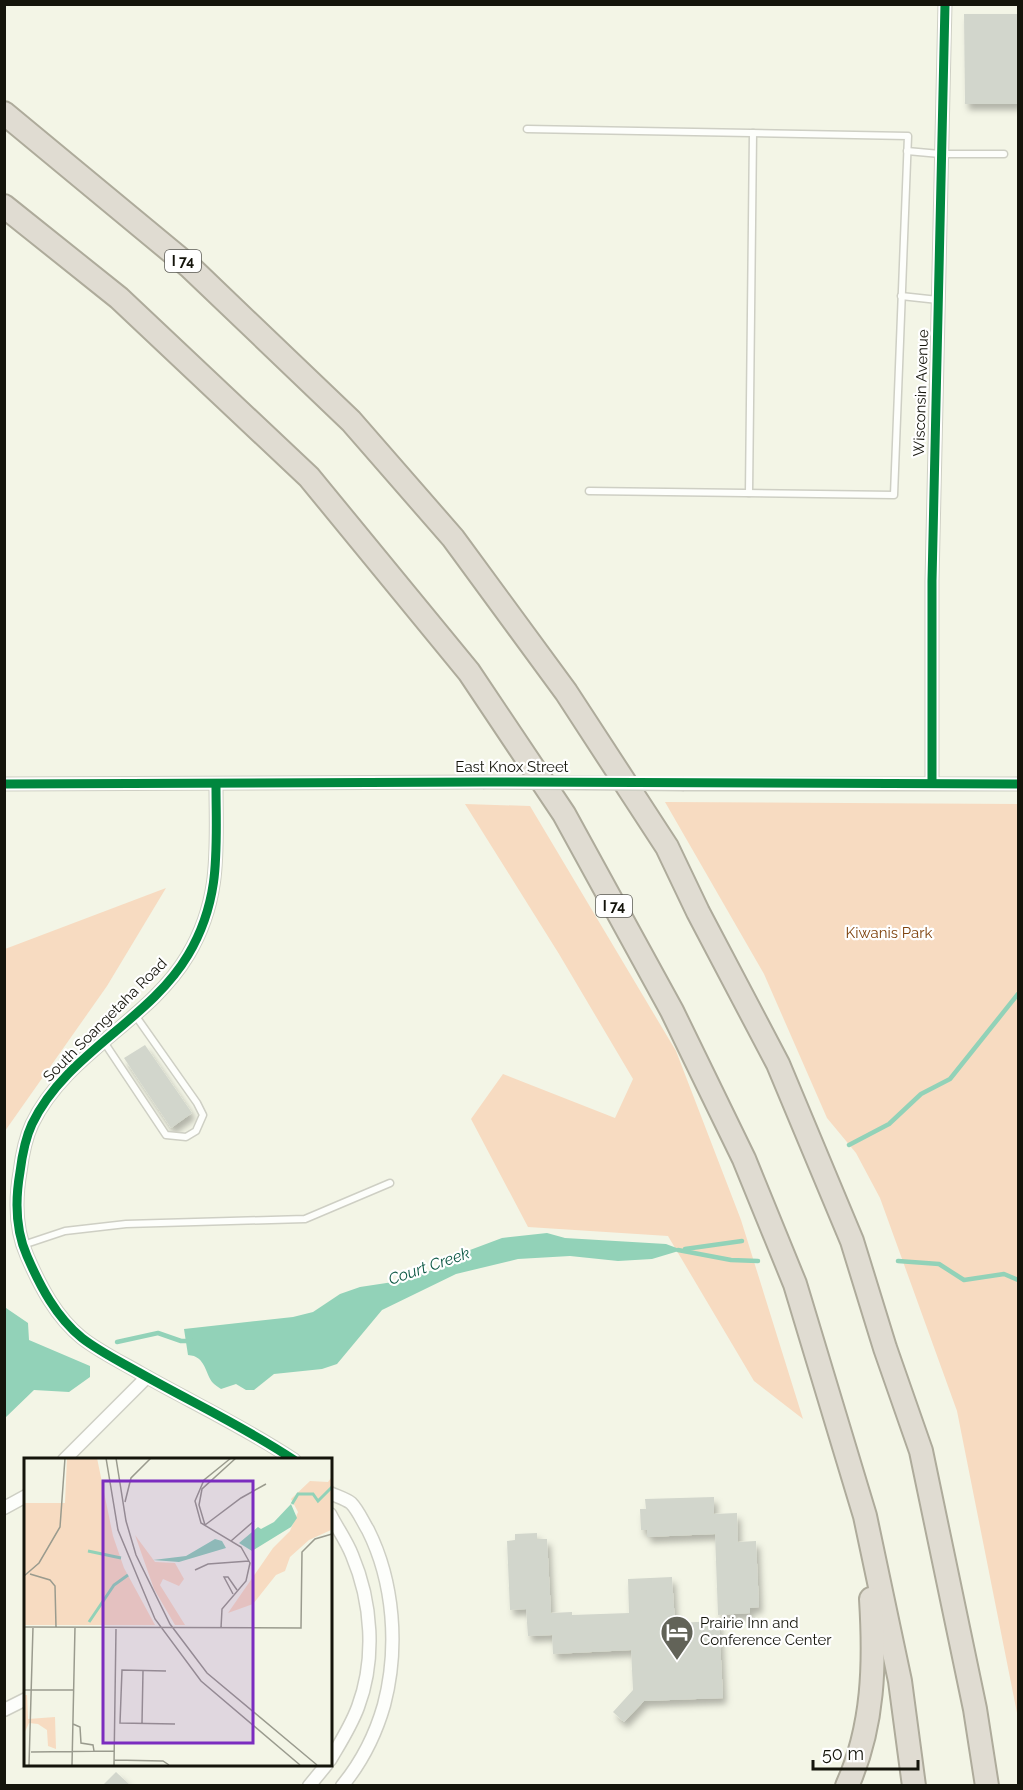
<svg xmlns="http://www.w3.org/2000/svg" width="1023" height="1790" font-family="Raleway,sans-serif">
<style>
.green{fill:#f7dbc1}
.water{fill:#92d2b8}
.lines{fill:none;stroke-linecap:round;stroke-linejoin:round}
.stream{stroke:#92d2b8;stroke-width:4.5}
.building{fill:#d2d6cc;filter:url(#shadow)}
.lane-casing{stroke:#cecfc4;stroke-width:9}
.street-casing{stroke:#cecfc4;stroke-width:15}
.highway-casing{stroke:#aeab9b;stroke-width:26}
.lane{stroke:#fdfefb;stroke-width:6}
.street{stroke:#fdfefb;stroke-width:12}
.highway{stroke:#e0dcd2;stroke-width:22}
.street-bridge-casing{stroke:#cecfc4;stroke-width:15;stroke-linecap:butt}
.street-bridge{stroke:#fdfefb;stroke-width:12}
.cycleway-casing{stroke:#fff;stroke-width:13}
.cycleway{stroke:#00873e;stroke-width:9}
.labels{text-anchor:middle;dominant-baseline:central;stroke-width:4.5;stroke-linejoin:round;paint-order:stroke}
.shield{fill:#fff;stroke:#5a5a54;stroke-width:1.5}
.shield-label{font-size:14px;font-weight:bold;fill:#14140b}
.street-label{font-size:15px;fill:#14140b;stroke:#fff}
.park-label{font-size:15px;fill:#7f430e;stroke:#fff}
.poi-label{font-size:15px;fill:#14140b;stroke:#fff;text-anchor:start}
.water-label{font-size:16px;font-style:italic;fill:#0c5844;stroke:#fff}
.inset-river{fill:none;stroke:#92d2b8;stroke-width:3}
.inset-road{fill:none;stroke:#9a9b8e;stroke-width:1.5}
.view{fill:#7b2cbf;fill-opacity:0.15;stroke:#7b2cbf;stroke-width:3}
.inset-edge{fill:none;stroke:#14140b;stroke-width:3}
</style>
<defs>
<filter id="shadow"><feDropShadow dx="3.5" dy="6" stdDeviation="3" flood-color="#0004"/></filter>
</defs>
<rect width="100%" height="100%" fill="#f3f5e6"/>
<!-- green -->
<g class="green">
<path d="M665,802l353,2v914l-61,-307 -77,-213 -24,-45 -29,-35 -63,-144z"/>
<path d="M465,804l65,2 146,245 65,169 62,199 -49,-38 -86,-145 -140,-9 -57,-108 32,-45 112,44 18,-39 -74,-125z"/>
<path d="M166,888l-59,98 -102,145v-182z"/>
</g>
<!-- water -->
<g class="water">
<path d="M547,1233l18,5 101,6 16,6 -30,9 -34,2 -48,-5 -52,3 -62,15 -74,36 -45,54 -15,5 -48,5 -20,16h-8l-10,-6 -15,5c-3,-2 -6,-4 -8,-6 -8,-9 -7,-27 -25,-28l-4,-26 109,-12 20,-5 27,-18 20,-7 33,-5 40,-12 37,-20 32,-12z"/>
<path d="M6,1308l22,15 1,17 61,26v11l-21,15 -35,-2 -29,28z"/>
</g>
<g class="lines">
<!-- stream -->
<g class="stream">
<path d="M849,1145l40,-21 32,-30 29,-15 68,-85"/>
<path d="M685,1249l57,-8"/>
<path d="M678,1250l53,10 27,1"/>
<path d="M898,1261l41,3 25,16 40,-6 14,6"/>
<path d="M117,1342l41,-9 23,8h11"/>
</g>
</g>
<!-- building -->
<g class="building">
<path d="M964,14h54v90h-53z"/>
<path d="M145,1045l47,68 -21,15 -47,-70z"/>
<path d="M714,1497v17l23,-1 1,29 18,-1 3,66 -9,1v5l-32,2 -3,-81 -68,3v-7h-6l-1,-21h6l-1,-10z"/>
<path d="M537,1533v6h10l4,74 21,-1v3l57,-2 -1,-34 44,-2 3,46 44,-2 4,77 -79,3 -20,21 -11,-10 20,-22 -2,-40 -78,4 -1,-19 -24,1 -2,-27 -16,1 -3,-69 8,-1v-6z"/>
<path d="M116,1772l14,13h-27z"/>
</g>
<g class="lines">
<defs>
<g id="lane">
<path d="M527,129l381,7 -14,359 -305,-4"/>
<path d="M907,151l33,3h64"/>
<path d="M901,296l37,4"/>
<path d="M749,493l4,-360"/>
<path d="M104,1042l62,93 20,2 10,-6 7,-16 -6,-12 -62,-88"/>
<path d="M23,1245l42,-14 61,-7 179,-5 85,-36"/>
</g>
<g id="street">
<path d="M932,783v-202l13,-577"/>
<path d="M4,784l479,-2"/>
<path d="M216,784c0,63 6,114 -28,171 -39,66 -122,98 -156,169 -7,15 -10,32 -12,48 -5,29 -5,57 7,84 13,30 29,61 55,82 18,14 39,24 58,35 51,29 105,54 154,87"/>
<path d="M684,784h334"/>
<path d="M64,1460l83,-83"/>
<path d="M330,1493c6,3 16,6 21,10 7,7 12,19 17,27 26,52 31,118 16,175 -8,28 -23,58 -42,81"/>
<path d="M4,1508l22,-12"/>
<path d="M330,1514c7,14 16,26 22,41 20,47 24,104 6,152 -7,19 -18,36 -28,53"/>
<path d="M4,1710l22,-11"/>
<path d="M309,1786l18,-22"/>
</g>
<g id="highway">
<path d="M4,113l186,154 161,154 102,117 113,154 101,155 31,65 80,152 74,177 33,107 36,103 54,258 12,77"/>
<path d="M4,206l115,92 190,179 160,195 95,142 108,197 72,148 51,125 70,232 35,165 14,105"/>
<path d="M847,1786c27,-60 28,-123 24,-187"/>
</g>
</defs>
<!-- lane casing -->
<use href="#lane" class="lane-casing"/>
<!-- street casing -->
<use href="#street" class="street-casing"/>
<!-- highway casing -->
<use href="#highway" class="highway-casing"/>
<!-- lane -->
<use href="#lane" class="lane"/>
<!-- street -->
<use href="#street" class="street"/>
<!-- highway -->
<use href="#highway" class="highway"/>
<defs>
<path id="street-bridge" d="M483,782l201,2"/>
</defs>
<!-- street-bridge casing -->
<use href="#street-bridge" class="street-bridge-casing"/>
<!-- street-bridge -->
<use href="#street-bridge" class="street-bridge"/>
<defs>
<g id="cycleway">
<path d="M932,783v-202l13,-577"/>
<path d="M4,784l479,-2 535,2"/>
<path d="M216,784c0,63 6,114 -28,171 -39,66 -122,98 -156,169 -7,15 -10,32 -12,48 -5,29 -5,57 7,84 13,30 29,61 55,82 18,14 39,24 58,35 51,29 105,54 154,87"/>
</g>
</defs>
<!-- cycleway casing -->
<use href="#cycleway" class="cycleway-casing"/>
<!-- cycleway -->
<use href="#cycleway" class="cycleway"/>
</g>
<!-- icons -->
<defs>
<symbol id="hotel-pin" viewBox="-11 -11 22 30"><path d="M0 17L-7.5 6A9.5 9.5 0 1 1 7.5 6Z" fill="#626358" stroke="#fff"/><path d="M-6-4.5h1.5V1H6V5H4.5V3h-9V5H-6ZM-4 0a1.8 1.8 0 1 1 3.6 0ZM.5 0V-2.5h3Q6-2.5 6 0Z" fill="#fff"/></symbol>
</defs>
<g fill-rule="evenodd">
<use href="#hotel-pin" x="658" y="1613" width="38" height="52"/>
</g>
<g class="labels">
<!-- shield labels -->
<g class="shield">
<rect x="165" y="250" width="36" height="22" rx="4.5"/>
<rect x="596" y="895" width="36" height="22" rx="4.5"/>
</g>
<g class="shield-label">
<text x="183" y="261">I 74</text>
<text x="614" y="906">I 74</text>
</g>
<!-- street labels -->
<g class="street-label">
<text transform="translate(921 393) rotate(-88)">Wisconsin Avenue</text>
<text x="512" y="767">East Knox Street</text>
<text transform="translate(105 1020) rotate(-45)">South Soangetaha Road</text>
</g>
<!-- park labels -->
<g class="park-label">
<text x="889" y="933">Kiwanis Park</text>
</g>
<!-- poi labels -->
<g class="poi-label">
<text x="700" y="1623">Prairie Inn and<tspan x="700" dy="17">Conference Center</tspan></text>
</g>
<!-- water labels -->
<g class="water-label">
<text transform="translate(429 1266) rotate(-19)">Court Creek</text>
</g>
</g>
<!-- overview -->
<g transform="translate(24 1458)">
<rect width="308" height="308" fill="#f3f5e6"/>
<path d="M43,0h30l16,78 11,32 31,57h-131v-122h41zM307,20v52l-22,10 -19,17 -5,14 -9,4 -23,29 -25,9 45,-65 17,-17 8,-19 -7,-13 19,-18 18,1zM111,77l20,27 20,1 9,16 -5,7 -16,-7 -3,6 25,40h-10l-21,-36zM0,237h3l1,24 27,-2 1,32 -8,-3 -1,-16 -9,-6 -9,-1 -5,11z" fill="#f7dbc1"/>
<path d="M267,46l6,14 -6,9 -39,24 -13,-8 19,-16 3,2 13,-7zM191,81l7,2 4,7 -47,14 -26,-2 33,-4z" fill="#92d2b8"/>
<path class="inset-river" d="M268,46l6,-10h15l5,7 14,-14M64,93l33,7M65,164l25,-37 14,-10"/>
<path class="inset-road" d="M82,0l12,72 37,89 46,62 99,84M92,0l10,63 10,34 34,69 37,49 110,92M101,44l6,-24 20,-20M181,67l-6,-20 3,-16 34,-31M181,67l36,-27 25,-14M207,83l23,-20M171,112l13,-6 41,-3M6,116l20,6 5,6 1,41M0,118l15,-13 21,-36 5,-69M209,136l-9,-17h4l9,13M0,169l277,1 1,-76 13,-13 17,-5M197,170l1,-19 24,-28 4,-18 -9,-16 -40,-24 -6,-22 9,-21 27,-22M142,213l-44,-1 -2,53 55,1M0,232h50M118,265l1,-52M49,266l7,3 1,16 12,2 1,6M7,294l83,-1M90,302l49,1 6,4M5,307l4,-138M48,307l3,-138M90,307l2,-136"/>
<path class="view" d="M79,23h150v262h-150z"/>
<rect width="308" height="308" class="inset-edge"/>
</g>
<!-- border -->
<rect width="1023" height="1790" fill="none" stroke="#14140b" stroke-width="12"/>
<!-- scale -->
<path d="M813 1760v9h105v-9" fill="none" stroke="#14140b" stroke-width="3"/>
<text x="822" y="1760" font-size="18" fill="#14140b" stroke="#ffffff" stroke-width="4.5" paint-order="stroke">50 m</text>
</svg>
